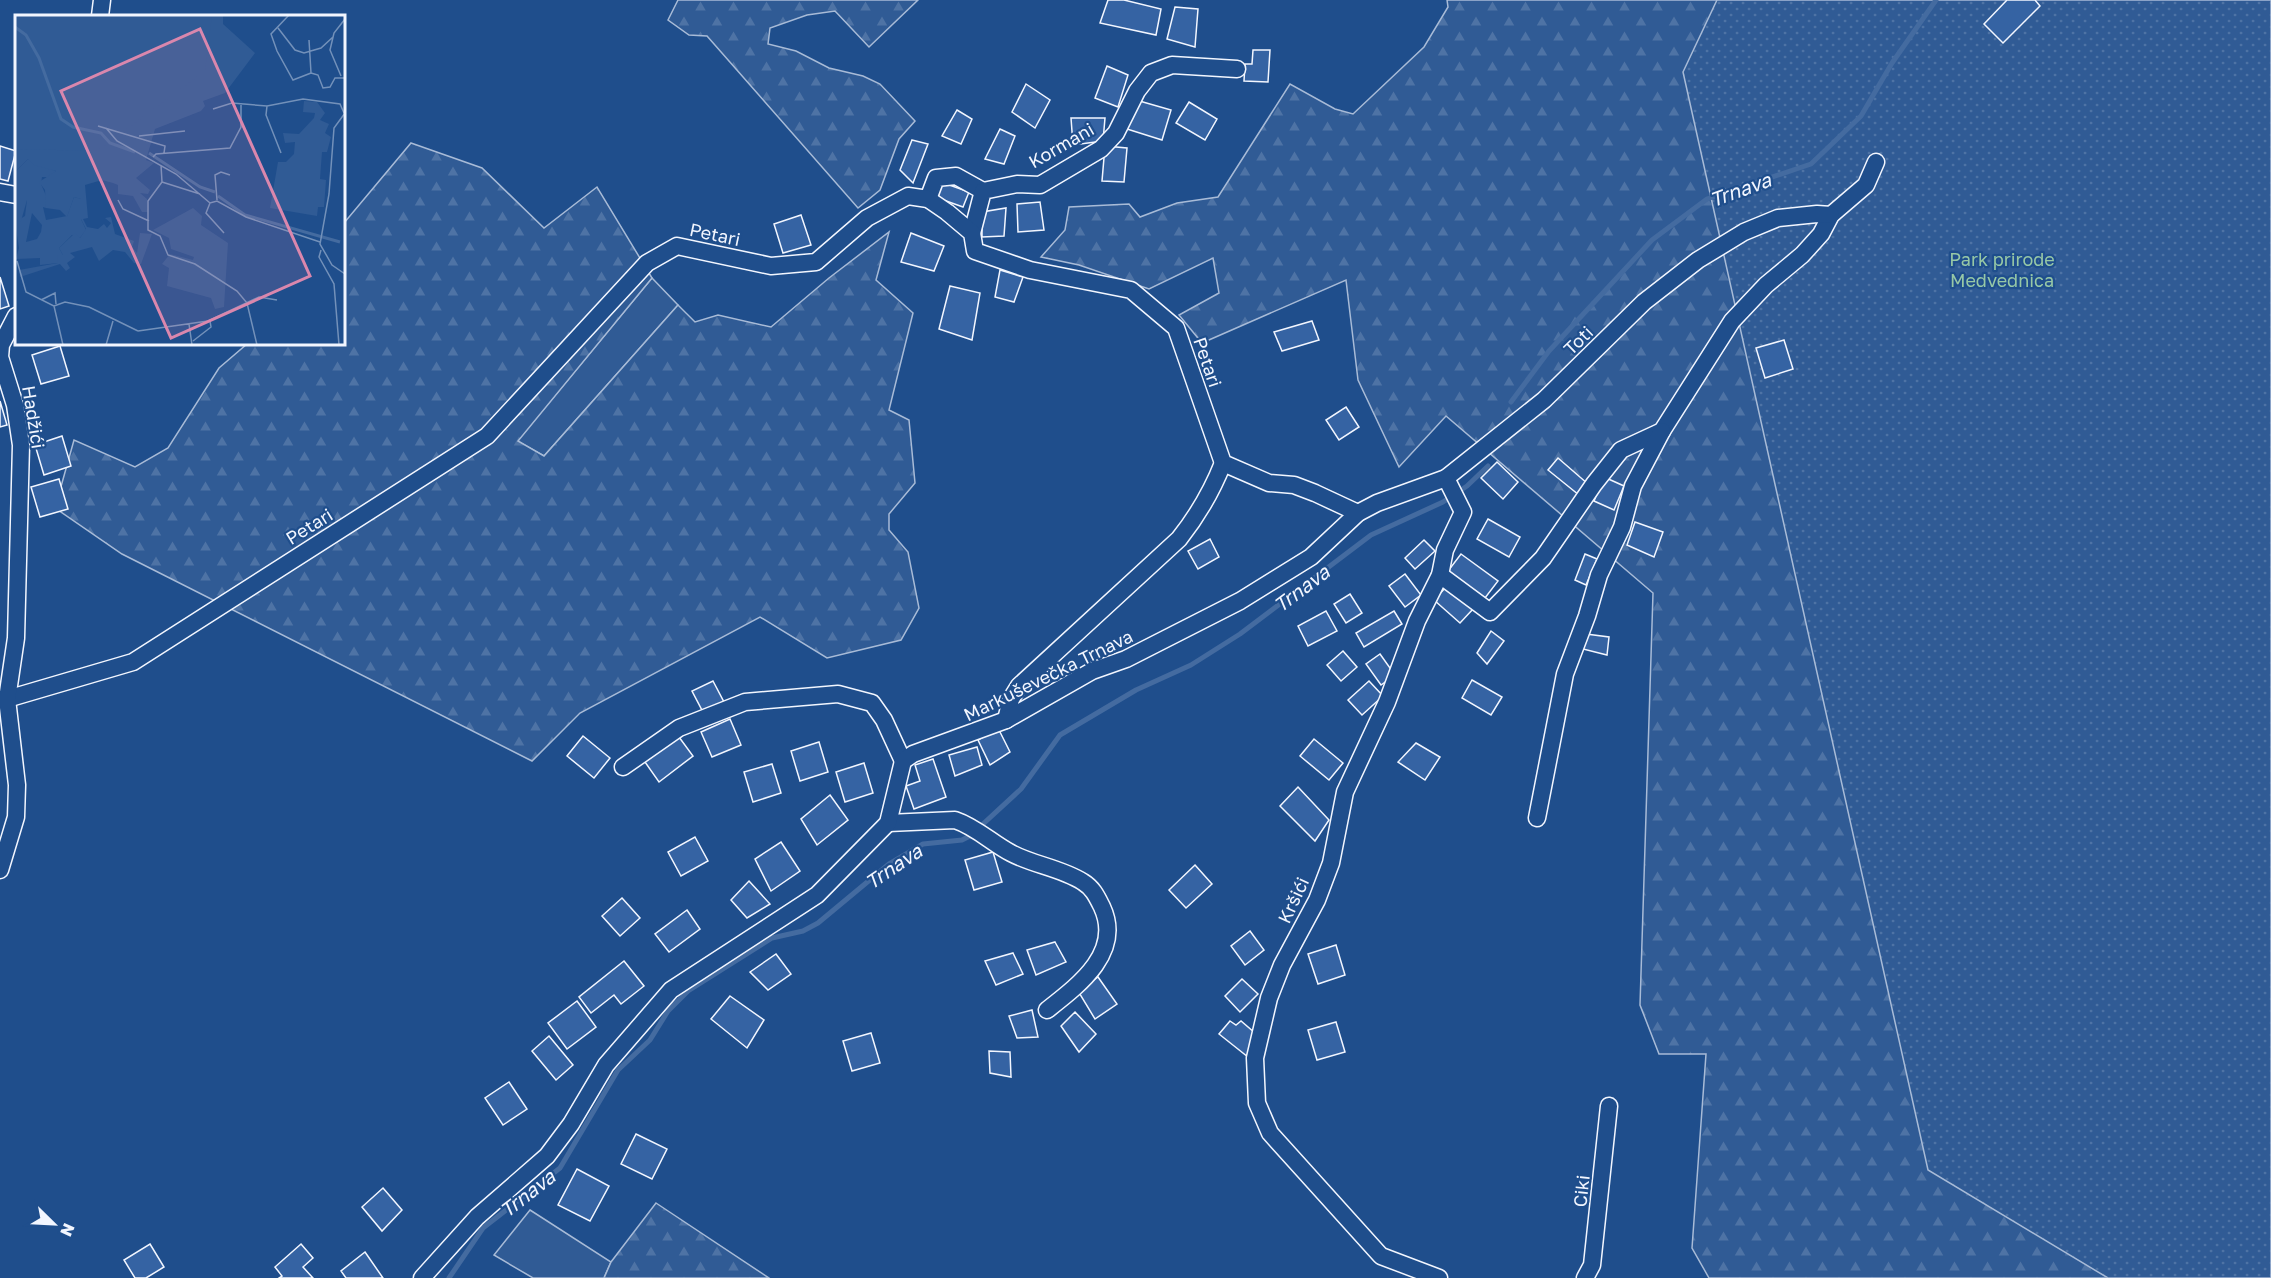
<svg xmlns="http://www.w3.org/2000/svg" width="2271" height="1278" font-family="'Golos Text',sans-serif">
<style>
.built{fill:#305b95;stroke:#a8bbd7;stroke-width:1.5}
.forest{fill:url(#forest-firs);stroke:#a8bbd7;stroke-width:1.5}
.park{fill:url(#park-dots);stroke:#a8bbd7;stroke-width:1.5}
.lines{fill:none;stroke-linecap:round;stroke-linejoin:round}
.stream{stroke:#446ba0;stroke-width:5}
.building{fill:#3563a3;stroke:#f2f6ff;stroke-width:1.5}
.street-casing{stroke:#f2f6ff;stroke-width:19}
.street{stroke:#1f4e8c;stroke-width:16}
.labels{text-anchor:middle;dominant-baseline:central;stroke-width:4.5;stroke-linejoin:round;paint-order:stroke}
.street-label{font-size:18px;fill:#f2f6ff;stroke:#1f4e8c}
.park-label{font-size:18px;fill:#97c8a6;stroke:#1f4e8c}
.water-label{font-size:20px;font-style:italic;fill:#f2f6ff;stroke:#1f4e8c}
.inset-river{fill:none;stroke:#446ba0;stroke-width:3}
.inset-road{fill:none;stroke:#7391ba;stroke-width:1.5}
.view{fill:#da87ad;fill-opacity:0.15;stroke:#da87ad;stroke-width:3}
.inset-edge{fill:none;stroke:#f2f6ff;stroke-width:3}
</style>
<defs>
<pattern id="forest-firs" width="22" height="20" patternUnits="userSpaceOnUse" patternTransform="scale(1.5)"><rect width="22" height="20" fill="#305b95"/><path d="M5 1l3.5 6h-7zM16 11l3.5 6h-7z" fill="#4e73a5"/></pattern>
<pattern id="park-dots" width="8" height="8" patternUnits="userSpaceOnUse" patternTransform="scale(1.5)"><rect width="8" height="8" fill="#305b95"/><path d="M2 2h.1M6 6h.1" fill="none" stroke="#4e73a5" stroke-width="1.8" stroke-linecap="round"/></pattern>
</defs>
<rect width="100%" height="100%" fill="#1f4e8c"/>
<!-- built -->
<g class="built">
<path d="M652,278l26,27 -134,151 -27,-15z"/>
<path d="M530,1210l81,52 -7,16h-71l-39,-23z"/>
</g>
<!-- forest -->
<g class="forest">
<path d="M678,0h240l-49,47 -34,-36 -28,4 -37,13 -2,16 28,7 33,17 34,8 17,8 35,37 -16,18 -19,51 -22,18 -151,-172 -18,-1 -21,-15z"/>
<path d="M1447,0h824v1278h-562l-17,-30 14,-194h-47l-19,-49 13,-412 -207,-177 -47,51 -41,-87 -12,-100 -144,63 -23,-28 40,-22 -6,-35 -64,31 -70,-24 -38,-8 24,-27 4,-23 60,-3 11,13 37,-14 41,-6 72,-113 45,25 18,5 71,-67 24,-40z"/>
<path d="M411,143l71,25 62,60 53,-41 55,91 -134,163 26,15 134,-151 17,17 23,-7 53,12 58,-49 60,-46 -13,48 37,33 -24,97 20,10 6,63 -26,31v16l19,22 11,56 -18,32 -74,18 -67,-41 -180,96 -48,48 -410,-207 -67,-46 19,-68 61,27 33,-19 51,-80 28,-24h97v-121z"/>
<path d="M656,1203l113,75h-165l7,-16z"/>
</g>
<!-- park -->
<path class="park" d="M1717,0h554v1278h-163l-180,-108 -245,-1098z"/>
<g class="lines">
<!-- stream -->
<g class="stream">
<path d="M1511,402l38,-51 103,-111 55,-41 104,-35 50,-48 31,-53 44,-63"/>
<path d="M449,1278l34,-50 77,-60 58,-98 32,-30 18,-29 20,-20 84,-53 31,-7 15,-8 71,-59 34,-20 39,-4 8,-4 51,-47 39,-54 76,-45 55,-25 49,-31 131,-99 72,-33 24,-16 21,-20"/>
</g>
</g>
<!-- building -->
<g class="building">
<path d="M1108,0h16l37,9 -5,26 -56,-12z"/>
<path d="M2007,0h28l5,6 -37,37 -19,-19z"/>
<path d="M1175,7l23,2 -3,38 -28,-8z"/>
<path d="M1253,50h17l-2,32 -24,-1 1,-17h7z"/>
<path d="M1107,66l21,9 -10,32 -23,-9z"/>
<path d="M1026,84l24,16 -15,28 -23,-16z"/>
<path d="M1136,100l35,10 -9,30 -35,-11z"/>
<path d="M1189,102l28,17 -12,21 -29,-17z"/>
<path d="M957,110l15,9 -11,25 -19,-8z"/>
<path d="M1071,118h34l-2,23 -30,4z"/>
<path d="M1000,129l15,7 -11,28 -19,-5z"/>
<path d="M912,140l16,4 -15,39 -13,-13z"/>
<path d="M0,146l16,5 -8,30 -8,-2z"/>
<path d="M1105,146l22,2 -3,34 -22,-1z"/>
<path d="M941,182l28,10 -6,15 -28,-10z"/>
<path d="M1040,202l4,28 -26,2 -1,-28z"/>
<path d="M1006,208l-2,28 -22,1v-25z"/>
<path d="M801,215l10,30 -28,8 -9,-29z"/>
<path d="M911,233l33,13 -10,25 -33,-9z"/>
<path d="M1000,270l23,7 -9,25 -19,-5z"/>
<path d="M0,277l9,29 -9,3z"/>
<path d="M950,286l30,7 -8,47 -33,-11z"/>
<path d="M1312,321l7,19 -37,11 -8,-19z"/>
<path d="M1784,340l9,29 -28,9 -9,-30z"/>
<path d="M60,346l9,30 -28,8 -9,-29z"/>
<path d="M0,401l7,24 -7,2z"/>
<path d="M1346,407l13,20 -20,13 -13,-20z"/>
<path d="M62,436l9,30 -27,9 -9,-30z"/>
<path d="M1558,458l30,26 -9,11 -31,-25z"/>
<path d="M1497,462l21,20 -15,17 -22,-21z"/>
<path d="M1604,477l20,9 -10,24 -20,-9z"/>
<path d="M59,479l9,30 -28,8 -9,-30z"/>
<path d="M1488,519l32,18 -11,20 -32,-18z"/>
<path d="M1635,522l28,10 -9,25 -27,-12z"/>
<path d="M1210,539l9,18 -21,12 -10,-18z"/>
<path d="M1424,540l11,11 -20,18 -10,-11z"/>
<path d="M1461,554l37,27 -13,17 -37,-27z"/>
<path d="M1585,554l12,5 -11,26 -11,-5z"/>
<path d="M1405,574l16,21 -16,12 -16,-21z"/>
<path d="M1447,586l26,23 -13,14 -26,-23z"/>
<path d="M1350,594l12,19 -16,10 -12,-19z"/>
<path d="M1326,611l11,20 -29,15 -10,-20z"/>
<path d="M1394,611l8,13 -38,23 -8,-14z"/>
<path d="M1491,631l13,10 -17,23 -10,-11z"/>
<path d="M1586,634l23,3 -2,18 -24,-6z"/>
<path d="M1343,651l14,16 -16,14 -14,-16z"/>
<path d="M1380,654l15,21 -14,10 -15,-21z"/>
<path d="M1472,680l30,17 -11,18 -29,-17z"/>
<path d="M713,681l12,23 -21,10 -12,-23z"/>
<path d="M1369,681l14,15 -21,19 -14,-15z"/>
<path d="M730,719l11,26 -29,12 -11,-25z"/>
<path d="M998,728l12,24 -20,13 -12,-25z"/>
<path d="M583,736l27,22 -16,20 -27,-22z"/>
<path d="M679,737l14,19 -34,26 -14,-20z"/>
<path d="M1314,739l29,24 -14,17 -29,-24z"/>
<path d="M819,742l9,30 -28,9 -9,-30z"/>
<path d="M1416,743l24,14 -15,23 -27,-18z"/>
<path d="M977,747l5,18 -27,11 -6,-21z"/>
<path d="M933,759l13,38 -32,12 -8,-23 14,-5 -5,-16z"/>
<path d="M864,763l9,30 -28,9 -9,-30z"/>
<path d="M772,764l9,29 -28,9 -9,-30z"/>
<path d="M1298,787l31,33 -14,21 -35,-35z"/>
<path d="M830,795l18,25 -31,25 -16,-26z"/>
<path d="M695,837l13,24 -27,15 -13,-24z"/>
<path d="M781,842l19,29 -29,20 -16,-32z"/>
<path d="M993,852l9,30 -28,8 -9,-30z"/>
<path d="M1195,865l17,19 -26,24 -17,-18z"/>
<path d="M749,881l21,23 -23,14 -16,-18z"/>
<path d="M622,898l18,20 -20,18 -18,-20z"/>
<path d="M687,910l13,19 -31,23 -14,-18z"/>
<path d="M1250,931l14,19 -19,15 -14,-19z"/>
<path d="M1055,942l11,20 -30,13 -9,-25z"/>
<path d="M1336,945l9,30 -27,9 -10,-30z"/>
<path d="M1013,953l10,21 -27,11 -11,-24z"/>
<path d="M776,954l15,20 -23,16 -18,-18z"/>
<path d="M624,961l20,25 -23,18 -7,-9 -23,18 -12,-16z"/>
<path d="M1098,977l19,27 -22,15 -17,-28z"/>
<path d="M1242,979l16,15 -18,18 -15,-16z"/>
<path d="M730,996l34,24 -17,28 -36,-29z"/>
<path d="M577,1001l19,26 -29,22 -19,-26z"/>
<path d="M1032,1010l6,27 -21,1 -8,-22z"/>
<path d="M1075,1012l21,22 -17,18 -18,-26z"/>
<path d="M1230,1021l6,4 5,-4 14,12 -7,24 -29,-23z"/>
<path d="M1336,1022l9,30 -28,8 -9,-30z"/>
<path d="M871,1033l9,30 -28,8 -9,-30z"/>
<path d="M549,1036l24,29 -17,15 -24,-29z"/>
<path d="M989,1051l21,1 1,25 -21,-4z"/>
<path d="M509,1082l18,27 -24,16 -18,-27z"/>
<path d="M636,1134l31,15 -15,30 -31,-15z"/>
<path d="M577,1169l32,17 -19,35 -32,-16z"/>
<path d="M383,1188l19,22 -20,21 -20,-24z"/>
<path d="M150,1244l14,23 -18,11h-11l-11,-18z"/>
<path d="M301,1244l12,14 -10,9 10,11h-34l3,-2 -7,-9z"/>
<path d="M365,1252l18,26h-37l-5,-7z"/>
</g>
<g class="lines">
<defs>
<g id="street">
<path d="M100,16l2,-16"/>
<path d="M0,192l16,3"/>
<path d="M928,199l8,-21 20,-2 27,15"/>
<path d="M972,233l11,-42 34,-7 23,1 61,-36 15,-16 21,-42 14,-18 21,-8 65,4"/>
<path d="M1440,575l50,37 53,-54 51,-74 27,-34 41,-19 70,-110 34,-36 36,-30 19,-21 10,-19 35,-30 10,-23"/>
<path d="M0,699h7l126,-37 354,-226 160,-173 30,-17 94,20 45,-4 51,-44 41,-22 20,3 19,13 25,21 3,18 55,19 101,20 45,38 47,135 46,20 25,2 21,8 43,20"/>
<path d="M1006,720l5,-21 8,-13 160,-147c19,-24 33,-48 44,-76"/>
<path d="M623,767l56,-39 66,-26 93,-8 34,9 12,17 19,41"/>
<path d="M1537,818l28,-144 22,-58 12,-41 23,-48 11,-41 29,-55"/>
<path d="M888,823l67,-3c21,7 37,23 56,33 22,12 50,15 72,29 10,6 14,15 19,25 21,45 -23,78 -55,103"/>
<path d="M0,870l16,-53 1,-32 -10,-86 9,-61 5,-193 -6,-40 -15,-48 1,-12 15,-29"/>
<path d="M422,1278l55,-61 70,-61 24,-32 35,-59 65,-75 146,-95 71,-72 15,-62 10,-7 93,-34 86,-49 34,-12 114,-58 71,-44 47,-44 19,-10 69,-25 98,-78 100,-98 54,-42 46,-28 34,-14 39,-4 14,1"/>
<path d="M1439,1278l-58,-22 -111,-123 -13,-30 -2,-45 14,-60 13,-33 35,-65 14,-37 14,-71 42,-90 30,-81 23,-46 5,-25 18,-38 -17,-34"/>
<path d="M1585,1278l7,-13 17,-159"/>
</g>
</defs>
<!-- street casing -->
<use href="#street" class="street-casing"/>
<!-- street -->
<use href="#street" class="street"/>
</g>
<g class="labels">
<!-- street labels -->
<g class="street-label">
<text transform="translate(1061 145) rotate(-30)">Kormani</text>
<text transform="translate(715 234) rotate(12)">Petari</text>
<text transform="translate(1578 340) rotate(-44)">Toti</text>
<text transform="translate(1208 362) rotate(71)">Petari</text>
<text transform="translate(34 417) rotate(81)">Hadžići</text>
<text transform="translate(309 526) rotate(-32)">Petari</text>
<text transform="translate(1048 675) rotate(-26)">Markuševečka Trnava</text>
<text transform="translate(1293 900) rotate(-65)">Kršići</text>
<text transform="translate(1581 1191) rotate(-84)">Ciki</text>
</g>
<!-- park labels -->
<g class="park-label">
<text x="2002" y="259">Park prirode<tspan x="2002" dy="21">Medvednica</tspan></text>
</g>
<!-- water labels -->
<g class="water-label">
<text transform="translate(1740 189) rotate(-20)">Trnava</text>
<text transform="translate(1301 588) rotate(-37)">Trnava</text>
<text transform="translate(893 866) rotate(-34)">Trnava</text>
<text transform="translate(527 1193) rotate(-38)">Trnava</text>
</g>
</g>
<!-- overview -->
<g transform="translate(15 15)">
<rect width="330" height="330" fill="#1f4e8c"/>
<path d="M13,144l28,12 -5,6h-9l-1,7 6,14 -1,10 -3,-1 3,13 21,-4 7,-19 8,2 -1,20 5,11 -6,8 -8,-3 -13,13 4,7 -5,8 -18,2v-7l-24,1 3,-11 -4,-26 10,-6 2,-16h-12v-28zM17,198l10,12 -1,7 -4,7 -11,3z" fill="#305b95" fill-rule="evenodd"/>
<path d="M0,0h208v9l32,29 -30,40 -22,8 2,5 -4,5 -46,18 -9,31 8,3 -18,15 14,12 -2,4 -8,-1 7,6 1,13h-6l-9,-16 -15,-2v-9l-5,-2 -11,-3 -17,5 3,33 -5,1 4,8 11,2 6,-5 3,4 4,-5 -6,-5 6,-1 4,17 19,7 -2,6 5,6 3,-20 12,1 -11,30 -7,-1 -9,-11 -12,-2 -14,11 -7,-14 -22,6 5,4 -8,6 3,5 -4,3 -6,-7 -40,13 -1,-7 39,-7 -1,-8h6l-4,-7 16,-15 5,5 6,-9 -5,-10v-20l-7,-2 -7,20 -7,-7 -14,-2 -1,-18 -6,-8 17,-11 -22,-6 -6,-6 -13,13zM289,86l13,1 8,11 -5,7 9,4 -4,9 6,4 -4,15h-5l-2,27 6,1 -2,27h-6l-1,9 -47,-8 8,-46h8l8,-8 1,-12 -10,1 -2,-10 16,1 15,-16 1,-5 -12,-1zM0,185h12l-6,21 -6,1zM178,193l9,8 -1,9 27,18 -4,64 -9,2 -4,-11 -44,-12 2,-18 -7,-4 8,-10 23,6 1,-3 -23,-8 -2,-11 -16,-8z" fill="#305b95"/>
<path d="M0,0h197l-7,56 -108,80 -82,-2z" fill="#305b95"/>
<path class="inset-river" d="M0,12l11,8 13,23 22,61 12,8 28,6 9,10 25,9M134,138l51,34 15,5M203,181l27,19 95,27"/>
<path class="inset-road" d="M274,0l-18,19 6,17 16,29 18,-7M263,13l17,22 9,3 17,-5 12,-11M294,25l2,33M296,58l7,2 5,13 7,-1 5,-9h10M326,61l-11,-26 4,-17 11,-14M252,91l-1,9 15,38M198,94l19,-6 35,3 36,-7 37,5 4,9M330,98l-11,15 -5,66 -9,50 12,21 13,9M83,111l67,20 -1,7M91,113l11,13 59,33 34,29 7,-2 29,16 74,25M124,121l46,-5M138,142l3,-3 74,-6 11,-21v-22M146,150l1,17 -14,19v29l12,6 8,19 27,9 42,27 10,12 10,42M147,167l38,12M103,185l5,9 26,12M202,185l-2,-25 6,-3 9,3M195,188l-4,10 18,20M306,235l-2,7 15,27 5,61M2,246l9,31 28,14 9,39M26,285l14,-7 1,11M39,291l11,-4 24,5 49,24M174,309l3,21M123,316l70,-10 51,-24 18,3M178,326l18,-14 -1,-6M91,330l7,-24"/>
<path class="view" d="M185,14l110,247 -139,62 -110,-247z"/>
<rect width="330" height="330" class="inset-edge"/>
</g>
<!-- north arrow -->
<g transform="translate(54 1224) rotate(114)" stroke="#1f4e8c" stroke-width="4.5" paint-order="stroke">
<path d="M0-4.5L10 22L0 15L-10 22Z" fill="#f2f6ff"/>
<text y="-9" font-size="16" font-weight="bold" text-anchor="middle" fill="#f2f6ff">N</text>
</g>
</svg>
